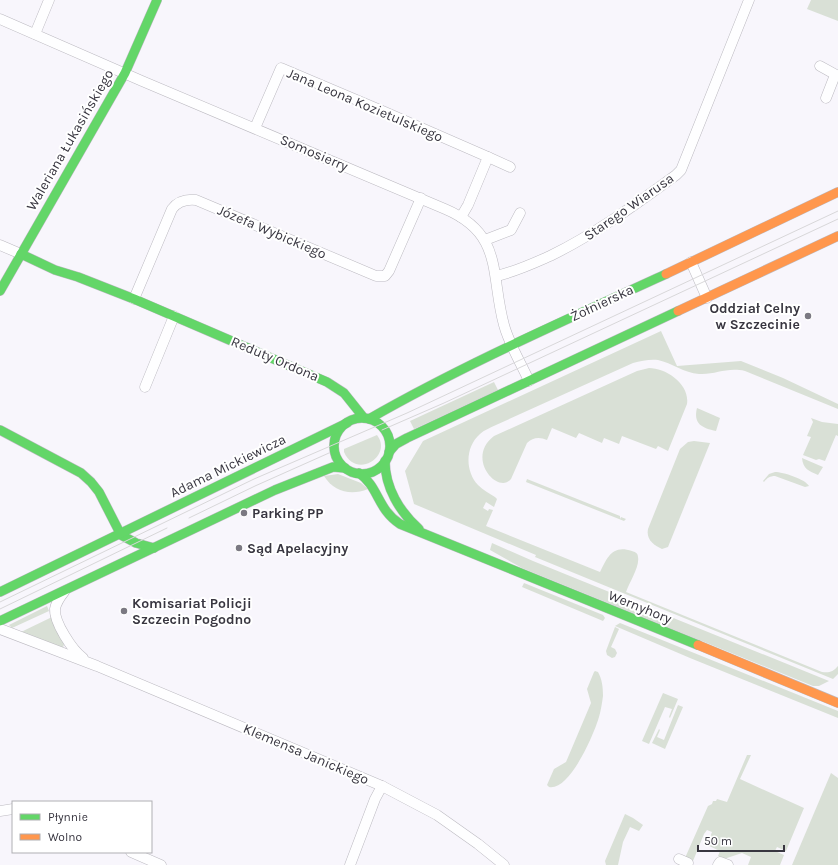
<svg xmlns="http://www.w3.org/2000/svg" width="838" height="865" font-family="Karla,sans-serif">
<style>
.green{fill:#d9e0d6}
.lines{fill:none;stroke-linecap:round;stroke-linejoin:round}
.street-casing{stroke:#bcbac1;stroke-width:11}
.fast-casing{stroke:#bcbac1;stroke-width:10}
.slow-casing{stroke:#bcbac1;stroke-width:10}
.street{stroke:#fefeff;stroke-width:10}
.fast{stroke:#63d668;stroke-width:9}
.slow{stroke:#ff974d;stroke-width:9}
.tram{stroke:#d8d7d9;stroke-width:1}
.poi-dot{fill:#7b7982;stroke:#fff;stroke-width:1.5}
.labels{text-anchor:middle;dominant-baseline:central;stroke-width:4;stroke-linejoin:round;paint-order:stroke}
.street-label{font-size:14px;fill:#383640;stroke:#fff}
.poi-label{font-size:14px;font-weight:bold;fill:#383640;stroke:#fff;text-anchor:start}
</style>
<rect width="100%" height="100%" fill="#f8f6fc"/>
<!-- green -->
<g class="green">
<path d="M811,0h27v21l-31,-12z"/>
<path d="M661,331l16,35 64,-5 42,17 55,26v5l-93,-38c-19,-4 -29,4 -46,3 -15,-1 -27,-11 -41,-14 -8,-1 -17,1 -25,3l-137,62c-6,3 -12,5 -16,9 -15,13 -15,37 -2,51 5,5 11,8 17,12l2,2 -3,8 -8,-5 -3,6 5,3 1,-2 4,1 -7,16 114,46c7,-14 12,-28 32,-21 3,1 6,2 6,6 2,9 -9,26 -12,35l196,80c7,1 11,0 16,-6v8l-5,5 -298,-122 1,-2 -122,-51 -9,-33 18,-30z"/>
<path d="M649,368c17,0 41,16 38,36l-19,47 -10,-5 -2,3 -34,-13 -3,8 -15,-6 -2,5 -23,-10 -3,5 -24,-10 -5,12c-7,-3 -14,-3 -20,3l-16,36c-13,16 -46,-21 -17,-43l143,-65z"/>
<path d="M494,382l4,8 -84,39 -4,-8z"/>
<path d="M697,408l23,10 -4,13c-14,-3 -23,-7 -19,-23z"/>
<path d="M811,418l11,4 16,2v12l-2,-1 -11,26 -6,-2 -3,1 -13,-5 8,-18 -4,-1 6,-14z"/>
<path d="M377,435c16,21 -21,45 -33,17v-3z"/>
<path d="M694,441l16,2 -42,104 -6,2c-9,-4 -16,-10 -14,-20l32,-80 8,-7z"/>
<path d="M802,458l21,9 -5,8c-9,-4 -15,-6 -16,-17z"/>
<path d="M775,472c8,0 30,7 34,14l-4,1 -30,-11c-5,0 -8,2 -11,6l-1,-1 6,-7z"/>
<path d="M338,474l23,9 7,6c-17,7 -34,3 -44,-13z"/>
<path d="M527,479l93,37v3l1,-2 5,2 -2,2 -98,-39z"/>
<path d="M492,543l41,18 296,120 -10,5h-6l-291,-118 -32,-18z"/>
<path d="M524,583l79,32 2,3 -2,3 -81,-34z"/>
<path d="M47,606l2,5 -37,17 -3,-3z"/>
<path d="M52,617l12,27 -1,4 -42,-16z"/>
<path d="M620,623l218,88v7l-148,-60 -75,-32z"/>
<path d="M615,627l4,2 -8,18 4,2 2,4 -2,4 -3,1 -5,-3 -1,-4z"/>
<path d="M595,671l3,1c4,7 5,15 5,24 -1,7 -2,14 -4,21 -5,17 -29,74 -50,70l-2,-2 7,-16 12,-7 25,-59 -4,-14 7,-17z"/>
<path d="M663,693l15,6 -8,19 -1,-1 3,-8 -7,-2 -16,37 -7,-3z"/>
<path d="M678,705l5,2 -18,42 -13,-6 7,-14 1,1 -3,7 7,3z"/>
<path d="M747,755h4l-11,24 64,29 -18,43 -9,-4 -2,4 9,4 -4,10h-32l3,-8 -9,-4 -18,6 -6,-3 2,-5 -13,-6 5,-13 -5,-2 -3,4 -11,27 -8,-3 23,-52 4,-2 1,-3h3l1,-2 10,3z"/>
<path d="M831,773l7,5v87h-46z"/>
<path d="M625,814l8,4 10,7 -4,6 -9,-4 -7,15 -5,23h-12l-1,-4z"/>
</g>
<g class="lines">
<defs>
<g id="street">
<path d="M0,19l142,62 303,128c59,25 45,65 59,116 5,19 17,38 25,56"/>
<path d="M35,34l14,-34"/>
<path d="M820,66l18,10"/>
<path d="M826,98l9,-23"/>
<path d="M255,128l26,-60 104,44 103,45 -20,48 -7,12"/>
<path d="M488,157l22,10"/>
<path d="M485,240l26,-10 9,-17"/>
<path d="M0,245l21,9"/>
<path d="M691,262l16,36"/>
<path d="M496,276c19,-4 36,-12 54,-20 45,-22 85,-51 126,-81l5,-5 68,-170"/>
<path d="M134,299l38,-90c6,-8 14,-10 24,-9l180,76h9l4,-5 32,-73"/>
<path d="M145,387l29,-71"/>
<path d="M64,592c-4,5 -8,11 -9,17 -1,13 17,41 28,49"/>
<path d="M0,629l97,37 285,120 55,29 41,29 26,21"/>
<path d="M0,811l13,-2"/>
<path d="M131,852l30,13"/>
<path d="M679,859l9,4"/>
<path d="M350,865l25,-66 7,-13"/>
<path d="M718,865l2,-3 8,3"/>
</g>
<g id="fast">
<path d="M21,254l34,16 23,7 56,22 193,83 17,11 20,25"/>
<path d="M0,291l125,-218 32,-73"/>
<circle cx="362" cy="446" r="28"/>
<path d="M369,419c96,-55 197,-99 297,-145"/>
<path d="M0,430l81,43 10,9 8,10 22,43 15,8 18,5"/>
<path d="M389,452l7,-8 11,-6 271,-127"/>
<path d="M385,461c0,27 15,51 34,68"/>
<path d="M359,473c20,14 18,36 41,51l298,121"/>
<path d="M0,592l347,-169"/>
<path d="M0,621l275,-131 58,-23 12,1"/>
</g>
<g id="slow">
<path d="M666,274l172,-82"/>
<path d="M678,311l160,-75"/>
<path d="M698,645l140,58"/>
</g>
</defs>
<!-- street casing -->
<use href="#street" class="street-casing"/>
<!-- fast casing -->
<use href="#fast" class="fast-casing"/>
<!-- slow casing -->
<use href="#slow" class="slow-casing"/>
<!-- street -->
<use href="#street" class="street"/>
<!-- fast -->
<use href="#fast" class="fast"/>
<!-- slow -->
<use href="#slow" class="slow"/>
<!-- tram -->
<g class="tram">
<path d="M382,430l62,-27 394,-184"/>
<path d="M189,518l66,-32 74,-33"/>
<path d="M0,602l254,-123 153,-66 431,-202"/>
<path d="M0,609l167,-81"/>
</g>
</g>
<!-- markers -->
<g class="poi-dot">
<circle cx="808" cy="316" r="4"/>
<circle cx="244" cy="513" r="4"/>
<circle cx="239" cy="548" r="4"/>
<circle cx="124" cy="611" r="4"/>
</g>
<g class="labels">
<!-- street labels -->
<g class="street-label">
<text transform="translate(365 105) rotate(23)">Jana Leona Kozietulskiego</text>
<text transform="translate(70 140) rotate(-60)">Waleriana Łukasińskiego</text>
<text transform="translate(314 153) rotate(23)">Somosierry</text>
<text transform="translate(629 207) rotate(-35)">Starego Wiarusa</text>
<text transform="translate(272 232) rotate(23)">Józefa Wybickiego</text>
<text transform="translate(602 303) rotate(-25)">Żołnierska</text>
<text transform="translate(275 359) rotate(23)">Reduty Ordona</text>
<text transform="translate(228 466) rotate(-26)">Adama Mickiewicza</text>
<text transform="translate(640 607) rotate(22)">Wernyhory</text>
<text transform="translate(306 754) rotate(23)">Klemensa Janickiego</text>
</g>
<!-- poi labels -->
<g class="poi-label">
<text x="800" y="308" text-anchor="end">Oddział Celny<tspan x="800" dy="16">w Szczecinie</tspan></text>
<text x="252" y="513">Parking PP</text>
<text x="247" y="548">Sąd Apelacyjny</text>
<text x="132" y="603">Komisariat Policji<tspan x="132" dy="16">Szczecin Pogodno</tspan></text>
</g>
</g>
<!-- legend -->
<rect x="12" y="801" width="140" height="52" fill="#ffffff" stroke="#afafb3"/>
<rect x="20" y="814" width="20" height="6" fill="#63d668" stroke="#afafb3"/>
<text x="48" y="821" font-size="12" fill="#383640">Płynnie</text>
<rect x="20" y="834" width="20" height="6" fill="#ff974d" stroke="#afafb3"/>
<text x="48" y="841" font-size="12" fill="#383640">Wolno</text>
<!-- scale -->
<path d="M698 845v6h86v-6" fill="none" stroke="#383640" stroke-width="2"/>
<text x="704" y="845" font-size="12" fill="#383640" stroke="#ffffff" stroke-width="3" paint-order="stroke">50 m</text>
</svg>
